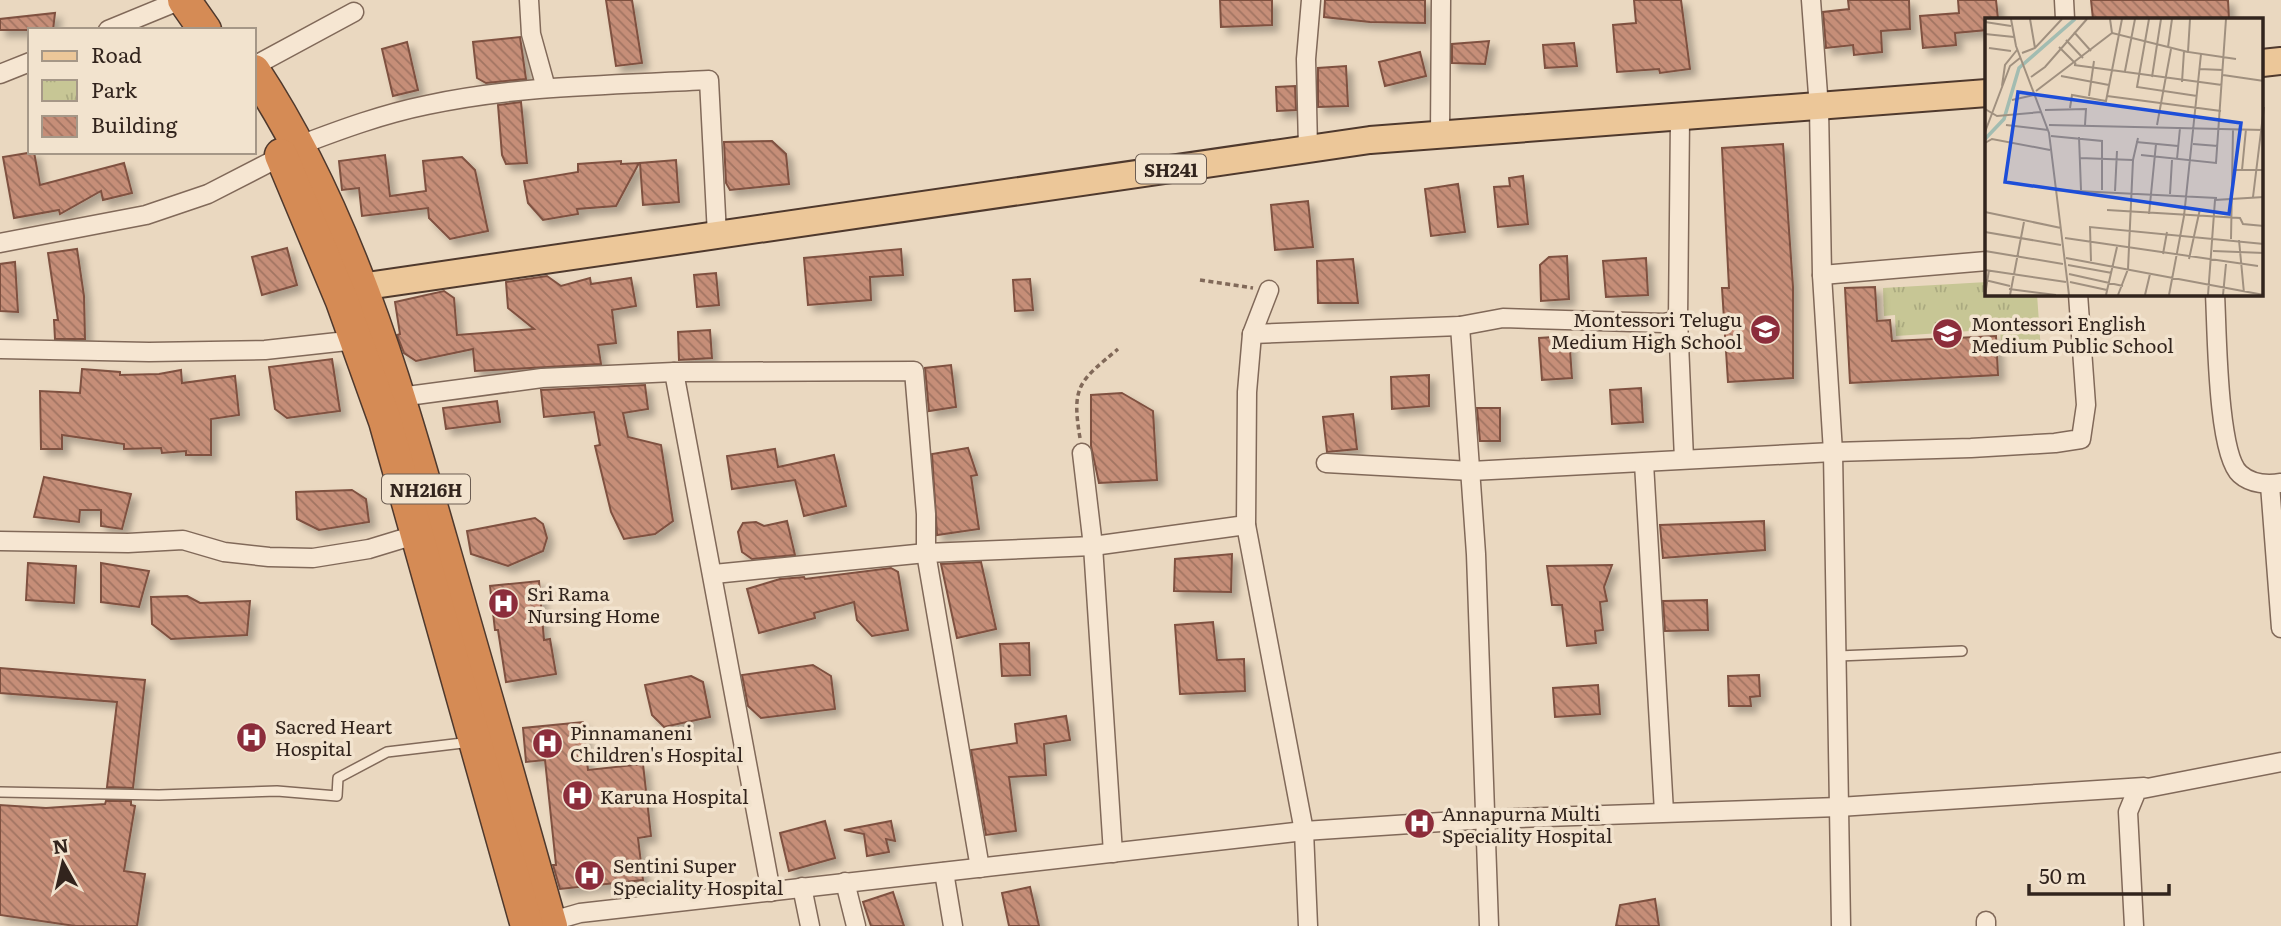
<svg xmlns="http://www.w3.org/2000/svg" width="2281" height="926" font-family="Literata,serif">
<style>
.park{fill:url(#park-tufts)}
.building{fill:url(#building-back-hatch);stroke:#7f5141;stroke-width:2;filter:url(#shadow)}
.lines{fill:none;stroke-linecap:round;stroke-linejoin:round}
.lane-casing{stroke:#816959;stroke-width:12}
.street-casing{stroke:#816959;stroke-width:21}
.primary-casing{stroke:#4f392d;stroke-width:30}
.highway-casing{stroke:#4f392d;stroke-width:35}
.path{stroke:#816959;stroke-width:3.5;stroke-dasharray:5 3.5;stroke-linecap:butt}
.lane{stroke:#f6e6d2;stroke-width:9}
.street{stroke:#f6e6d2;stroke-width:18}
.primary{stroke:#ecc799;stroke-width:26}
.highway{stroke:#d58b55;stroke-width:32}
.labels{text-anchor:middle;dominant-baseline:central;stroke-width:7;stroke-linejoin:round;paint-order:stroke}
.shield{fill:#f2e3ce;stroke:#6c5d52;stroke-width:2}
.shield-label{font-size:18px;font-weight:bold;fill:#32241d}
.poi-label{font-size:19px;fill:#32241d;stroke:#f2e3ce;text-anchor:start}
.inset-river{fill:none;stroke:#a2bcb1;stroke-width:3.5}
.inset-road{fill:none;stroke:#a0907f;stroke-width:2}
.view{fill:#1d4ed8;fill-opacity:0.15;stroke:#1d4ed8;stroke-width:3.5}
.inset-edge{fill:none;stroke:#32241d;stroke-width:3.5}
</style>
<defs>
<pattern id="park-tufts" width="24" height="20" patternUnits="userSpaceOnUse" patternTransform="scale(1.75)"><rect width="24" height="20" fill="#c7c695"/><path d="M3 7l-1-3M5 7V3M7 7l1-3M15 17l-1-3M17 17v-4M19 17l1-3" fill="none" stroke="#abaa80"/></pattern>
<pattern id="building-back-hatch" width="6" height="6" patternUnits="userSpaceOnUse" patternTransform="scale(1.75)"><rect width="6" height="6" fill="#c68e78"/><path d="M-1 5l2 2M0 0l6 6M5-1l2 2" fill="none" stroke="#a17462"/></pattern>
<filter id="shadow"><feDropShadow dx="6" dy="6" stdDeviation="3.5" flood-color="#0004"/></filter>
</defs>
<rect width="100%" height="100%" fill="#ead8c0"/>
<!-- park -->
<path class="park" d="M1987,282v12h50l4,57 -39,2 -2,-24 -104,7 -1,-21 -11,1 -1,-28z"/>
<!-- building -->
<g class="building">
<path d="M606,0h26l10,63 -26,3z"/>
<path d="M1220,0h52v25l-51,2z"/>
<path d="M1325,0h100v23l-55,-1 -46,-5z"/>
<path d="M1634,0h47l9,69 -30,4 -1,-4 -42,3 -4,-47 23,-2z"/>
<path d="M1848,0h61l1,29 -29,2 1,21 -28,3 -1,-10 -27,3 -3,-36 26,-3z"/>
<path d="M1958,0h38l2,19h-11v11l-32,3 1,12 -33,3 -3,-32 39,-3z"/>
<path d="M2091,0h137l1,19h-136z"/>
<path d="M55,13l-2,17h-53v-11z"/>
<path d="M520,37l6,42 -40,4 -9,-5 -4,-36z"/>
<path d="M1489,41l-4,23 -33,-1v-19z"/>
<path d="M407,42l11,48 -25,6 -11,-47z"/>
<path d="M1574,43l3,23 -32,2 -2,-23z"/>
<path d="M1420,52l6,24 -41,10 -6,-24z"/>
<path d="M1346,66l2,40 -30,1v-39z"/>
<path d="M1295,86l1,24 -19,1 -1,-24z"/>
<path d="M521,102l6,61 -21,1 -4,-9 -4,-50z"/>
<path d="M772,141l14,13 3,30 -59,6 -4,-7 -2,-41z"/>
<path d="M1783,144l10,143v91l-65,4 -6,-94h7l-7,-140z"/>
<path d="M34,152l6,33 84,-22 8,30 -29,7 -2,-9 -41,23 -1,-4 -45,8 -11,-61z"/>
<path d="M385,155l5,41 36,-5 -3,-30 39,-4 13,13 13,61 -38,8 -21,-21 -1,-10 -66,8 -3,-28 -17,2 -3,-29z"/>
<path d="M676,160l3,42 -36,3 -3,-42z"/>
<path d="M621,161v3l18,-1 -23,43 -39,3 1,5 -35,6 -15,-17 -4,-22 54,-9v-8z"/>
<path d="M1523,176l5,48 -30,3 -4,-40 16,-1 -1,-8z"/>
<path d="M1458,184l7,48 -34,4 -6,-47z"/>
<path d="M1308,201l5,46 -38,3 -4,-45z"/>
<path d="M287,248l10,37 -35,10 -10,-38z"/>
<path d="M77,249l7,47 1,43h-30l-1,-19h4l-10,-67z"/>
<path d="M901,249l2,26 -33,2 1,23 -63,5 -4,-47z"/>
<path d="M1567,256l2,43 -28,2 -1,-36 9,-8z"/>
<path d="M1646,258l2,37 -42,2 -3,-36z"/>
<path d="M1353,259l5,44h-40l-1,-42z"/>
<path d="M15,262l3,50 -18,-1v-47z"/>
<path d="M716,273l3,32 -22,2 -3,-32z"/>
<path d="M547,276l14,10 29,-8 1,6 40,-6 5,28 -24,4 4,33 -18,2 3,19 -126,7 -2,-22 -57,12 -12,-8 -7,-18 3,-1 -5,-32 49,-11 10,7 3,37 77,-6 -26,-21 -2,-26z"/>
<path d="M1030,279l3,31 -18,1 -2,-31z"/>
<path d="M1875,287l2,34 13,-1 2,21 104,-5 2,39 -148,8 -5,-95z"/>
<path d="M710,330l2,28 -33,2 -1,-28z"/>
<path d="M1569,336l3,42 -30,2 -3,-42z"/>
<path d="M332,359l8,52 -53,7 -12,-9 -6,-42z"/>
<path d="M951,365l5,42 -27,4 -4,-43z"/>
<path d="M82,369l38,3v3l39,-1 22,-4 1,13 53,-7 4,39 -28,4v36h-25v-4l-24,2 -1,-5 -37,1v-5l-62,-9v14h-21l-1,-58 40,2z"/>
<path d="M1429,375v31l-37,3 -1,-32z"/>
<path d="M645,385l3,24 -25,4 5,24 33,8 12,76 -18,13 -31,5 -13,-27 -16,-66 5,-1 -6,-33 -50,5 -3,-27z"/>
<path d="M1641,388l2,34 -31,2 -2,-34z"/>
<path d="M1122,393l31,18 4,69 -58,3 -8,-37v-51z"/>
<path d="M497,401l3,21 -54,7 -3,-21z"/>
<path d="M1477,408h23v33h-20z"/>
<path d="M1353,414l4,35 -30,3 -4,-35z"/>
<path d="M968,448l9,27 -6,1 8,53 -42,6 -5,-81z"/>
<path d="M775,449l3,18 56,-12 12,51 -42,10 -9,-36 -63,9 -5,-33z"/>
<path d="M44,477l87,17 -9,35 -21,-3v-16h-21l-1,12 -45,-5z"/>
<path d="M352,490l14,9 3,23 -50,8 -22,-11 -1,-27z"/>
<path d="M535,518l8,6 4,14 -4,13 -35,15 -37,-12 -4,-23z"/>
<path d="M787,521l8,34 -43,4 -10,-7 -4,-20 5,-9 13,-1 8,4z"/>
<path d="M1764,521l1,29 -102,8 -3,-33z"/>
<path d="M1232,554l-1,38 -57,-1 1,-32z"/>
<path d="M981,562l15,67 -39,9 -16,-74z"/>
<path d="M28,563l48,3 -2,37 -48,-3z"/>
<path d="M101,563l48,8 -10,36 -38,-5z"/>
<path d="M1612,565l-8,22 3,14 -7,1 3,28 -8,1 1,12 -29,3 -5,-41h-10l-5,-39z"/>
<path d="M891,568l7,4 10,58 -36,6 -15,-16 -3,-18 -40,11 1,5 -56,15 -12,-44 33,-10 24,-2 1,2z"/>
<path d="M539,581l5,59 6,-1 6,35 -50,8 -8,-52h-3l-5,-44z"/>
<path d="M187,596l13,7 50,-2 -3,34 -76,4 -19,-15 -1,-27z"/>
<path d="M1707,600l1,30 -43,1 -2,-30z"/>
<path d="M1213,622l4,38 27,-1 1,32 -65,3 -5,-69z"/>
<path d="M1029,643l1,32 -28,1 -2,-32z"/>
<path d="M813,665l18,11 4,33 -74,9 -13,-12 -6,-31z"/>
<path d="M0,668l145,12 -12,108 -26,-1 10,-85 -117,-9z"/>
<path d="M1759,675l1,21 -10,1 1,9h-22l-1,-30z"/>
<path d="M691,676l12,6 7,35 -46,10 -12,-12 -7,-30z"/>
<path d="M1598,685l2,29 -45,3 -2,-29z"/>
<path d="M1066,716l4,24 -26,4 2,31 -37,2 7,54 -30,4 -15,-85 46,-7 -2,-19z"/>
<path d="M583,722l5,48 55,-6 8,72 -13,2 5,42 -83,9 -7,-24h3l-11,-105 -19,2 -3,-34z"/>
<path d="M106,801h25v4l4,1 -11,65 21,3 -8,52h-62l-75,-11v-110l46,3 59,-4z"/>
<path d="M825,821l10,37 -46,13 -9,-38z"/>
<path d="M891,821l4,20 -9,-2 3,13 -22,4 -3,-22 -20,-4z"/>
<path d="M1030,887l9,39h-30l-7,-33z"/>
<path d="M893,892l11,34h-33l-8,-24z"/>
<path d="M1655,899l4,27h-43l4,-21z"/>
</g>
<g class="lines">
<defs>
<g id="lane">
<path d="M1838,656l124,-5"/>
<path d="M0,792l159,3 118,-4 60,5 1,-18 49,-26 84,-10"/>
</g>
<g id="street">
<path d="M529,0l2,34 15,54"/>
<path d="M1811,0l8,108 3,167 11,177 8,474"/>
<path d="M2064,0l1,19"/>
<path d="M108,30l73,-30"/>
<path d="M254,66l100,-54"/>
<path d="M0,74l30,-12"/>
<path d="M1680,118l-2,202 6,139"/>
<path d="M1440,135l1,-135"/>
<path d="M300,145c42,-16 83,-31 127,-40 92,-20 189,-20 282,-25l8,155"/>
<path d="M1308,149l-2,-90 5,-59"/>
<path d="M0,243l146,-28 62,-21 74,-38"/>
<path d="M1822,275l165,-14"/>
<path d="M1269,290l-17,44 -5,58 -1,133 58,306 4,95"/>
<path d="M2215,294c2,34 2,160 25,180 11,10 28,11 41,9"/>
<path d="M1460,326l16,228 13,372"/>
<path d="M1252,334l208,-8 43,-8 161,5 14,-3"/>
<path d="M0,349l149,3 116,-2 91,-10"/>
<path d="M674,372l97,520"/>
<path d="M400,397l142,-19 132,-6 240,-1 12,143v39l54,315"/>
<path d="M1082,453l11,93 20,307"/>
<path d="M1326,463l145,8 362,-19 138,-4 84,-5 26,-4 5,-34 -8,-111"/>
<path d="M1644,463l20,349"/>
<path d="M2270,485l11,143"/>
<path d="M0,541l128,2 55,-3 41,12 45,5 44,1 56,-9 46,-14"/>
<path d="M714,574l212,-21 167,-7 153,-21"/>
<path d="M944,872l9,54"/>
<path d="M845,882l11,44"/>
<path d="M802,887l8,39"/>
<path d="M1986,921v5"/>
<path d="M542,924l38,-11 724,-82 183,-12 352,-12 305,-20"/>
<path d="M2134,926l-6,-114 9,-22 144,-28"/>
</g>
<g id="primary">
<path d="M2262,63l19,-2"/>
<path d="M360,287l1010,-147 617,-47"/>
</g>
<g id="highway">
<path d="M184,0l21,30"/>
<path d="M254,71c94,143 140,306 187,469 37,129 74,257 110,386"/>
<path d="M281,155l61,146 43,120 142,505"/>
</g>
</defs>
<!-- lane casing -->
<use href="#lane" class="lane-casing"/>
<!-- street casing -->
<use href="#street" class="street-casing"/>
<!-- primary casing -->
<use href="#primary" class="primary-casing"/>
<!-- highway casing -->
<use href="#highway" class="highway-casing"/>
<!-- path -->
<g class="path">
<path d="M1200,280l53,8"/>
<path d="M1080,438c-9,-53 0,-57 38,-89"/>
</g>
<!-- lane -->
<use href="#lane" class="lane"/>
<!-- street -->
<use href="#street" class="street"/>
<!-- primary -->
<use href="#primary" class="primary"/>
<!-- highway -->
<use href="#highway" class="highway"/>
</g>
<!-- icons -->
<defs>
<symbol id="school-disc" viewBox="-11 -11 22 22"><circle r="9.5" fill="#8c2d3b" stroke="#f2e3ce"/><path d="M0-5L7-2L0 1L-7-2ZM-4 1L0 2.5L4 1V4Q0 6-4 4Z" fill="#fff"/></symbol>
<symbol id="hospital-disc" viewBox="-11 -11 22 22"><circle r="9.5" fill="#8c2d3b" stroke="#f2e3ce"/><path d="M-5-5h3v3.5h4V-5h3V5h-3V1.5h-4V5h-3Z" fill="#fff"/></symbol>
</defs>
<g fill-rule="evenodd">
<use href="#school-disc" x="1748" y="312" width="35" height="35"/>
<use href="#school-disc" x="1930" y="316" width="35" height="35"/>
<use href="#hospital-disc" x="486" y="586" width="35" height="35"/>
<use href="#hospital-disc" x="234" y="720" width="35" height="35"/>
<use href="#hospital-disc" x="530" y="726" width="35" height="35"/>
<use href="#hospital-disc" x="560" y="778" width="35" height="35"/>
<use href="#hospital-disc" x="1402" y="806" width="35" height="35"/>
<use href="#hospital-disc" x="572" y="858" width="35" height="35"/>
</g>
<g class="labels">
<!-- shield labels -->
<g class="shield">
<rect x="1136" y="154.5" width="70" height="29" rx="5"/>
<rect x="382" y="474.5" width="88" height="29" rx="5"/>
</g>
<g class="shield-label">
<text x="1171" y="169">SH241</text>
<text x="426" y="489">NH216H</text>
</g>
<!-- poi labels -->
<g class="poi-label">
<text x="1742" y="319" text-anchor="end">Montessori Telugu<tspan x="1742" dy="22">Medium High School</tspan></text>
<text x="1971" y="323">Montessori English<tspan x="1971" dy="22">Medium Public School</tspan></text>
<text x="527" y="593">Sri Rama<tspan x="527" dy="22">Nursing Home</tspan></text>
<text x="275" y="726">Sacred Heart<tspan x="275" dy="22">Hospital</tspan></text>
<text x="570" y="732">Pinnamaneni<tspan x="570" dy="22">Children's Hospital</tspan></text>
<text x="600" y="796">Karuna Hospital</text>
<text x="1442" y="813">Annapurna Multi<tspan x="1442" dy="22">Speciality Hospital</tspan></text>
<text x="613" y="865">Sentini Super<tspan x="613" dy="22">Speciality Hospital</tspan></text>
</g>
</g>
<!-- overview -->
<g transform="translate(1985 18)">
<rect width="278" height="278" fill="#ead8c0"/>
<path class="inset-river" d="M0,121l19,-20 15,-51 56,-49"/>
<path class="inset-road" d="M26,1l5,27 33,87 20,162M45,1l5,29M125,1l2,14 76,19M164,1l-12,68 60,9M205,1l-2,33 48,7M0,4l26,4M89,14l17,19M0,16l29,3M81,22l17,18M74,29l17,17M183,29l4,-28M4,30l22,3M37,35l13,-5 27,-29M89,47l148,20M214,51l24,1M140,53l10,-52M238,57l41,6M76,58l48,9M46,59l14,-10 42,-48M167,59l9,-58M197,64l2,-31M17,68l3,-21 12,-15M51,73l76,-58M104,78l5,-35M122,78l114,15M27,82l22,-5M85,90l2,-13 34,6 16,-82M0,91l12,7 44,-4M60,92l41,-1 -1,16M21,107l42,5M64,107l215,5M172,107l14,-76M0,114l25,-66 10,-8M66,118l51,5v49M94,119l2,53M151,124l42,4M0,125l7,-4 58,11M208,126l25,2M156,137l75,8 10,-144M95,140l53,2M192,141l3,-31M248,152h31M257,152l4,-41M72,172l160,8M130,173l2,-40M185,176l2,-34M268,179l11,-90M122,192l133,8 3,6 21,2M0,194l76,16M164,196l7,-70M0,214l76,13M80,220l193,28M246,221l2,-110M254,222l5,53M0,233l78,13M228,233l51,2M178,236l4,-22M81,240l198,37M204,241l11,-50M106,243l-1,-34 174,17M83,247l44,8M0,252l81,12M84,256l54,12M0,262l25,6M85,264l37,8M24,271l47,6M0,277l4,-25M25,277l14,-73M121,277l11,-48M133,277l10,-26 5,-109 5,-22M160,277l5,-21M184,277l15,-79 17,-162M223,277l7,-95 49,-3M238,277l3,-31"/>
<path class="view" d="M33,74l223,31 -12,91 -224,-32z"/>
<rect width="278" height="278" class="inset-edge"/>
</g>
<!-- legend -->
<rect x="28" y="28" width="228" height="126" fill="#f2e3ce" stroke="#a59787" stroke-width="2"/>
<rect x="42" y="51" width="35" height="10" fill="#ecc799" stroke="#a59787" stroke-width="2"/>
<text x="91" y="63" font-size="21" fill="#32241d">Road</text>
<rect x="42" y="80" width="35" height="21" fill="url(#park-tufts)" stroke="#a59787" stroke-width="2"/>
<text x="91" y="98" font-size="21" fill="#32241d">Park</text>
<rect x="42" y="116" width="35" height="21" fill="url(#building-back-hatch)" stroke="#a59787" stroke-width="2"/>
<text x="91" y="133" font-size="21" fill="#32241d">Building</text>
<!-- north arrow -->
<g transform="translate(63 863) rotate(352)" stroke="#f2e3ce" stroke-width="5" paint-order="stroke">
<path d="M0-5L12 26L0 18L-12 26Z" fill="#32241d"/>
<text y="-10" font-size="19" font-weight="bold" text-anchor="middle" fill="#32241d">N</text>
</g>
<!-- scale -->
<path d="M2029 884v10h140v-10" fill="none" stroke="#32241d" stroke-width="3.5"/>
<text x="2039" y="884" font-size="21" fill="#32241d" stroke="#f2e3ce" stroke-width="5" paint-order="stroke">50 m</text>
</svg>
